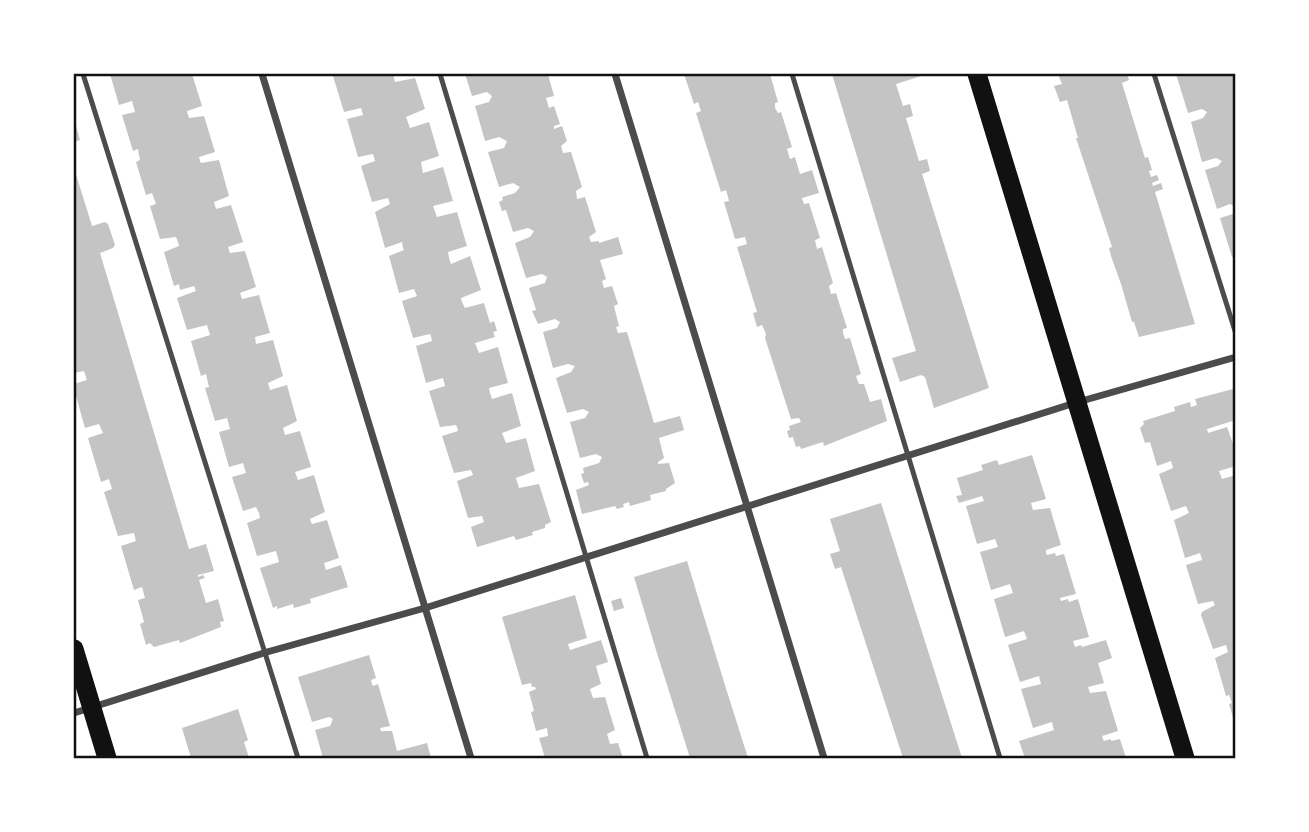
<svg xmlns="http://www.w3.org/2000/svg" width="1309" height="832" font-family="'PT Sans Narrow',sans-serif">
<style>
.building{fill:#c4c4c4}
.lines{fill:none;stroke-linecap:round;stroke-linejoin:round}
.service{stroke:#4c4c4c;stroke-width:5}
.minor{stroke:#4c4c4c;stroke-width:7}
.trunk{stroke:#111;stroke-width:19}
.neatline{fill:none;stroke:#111;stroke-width:2.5}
</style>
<rect width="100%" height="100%" fill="#fff"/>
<!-- building -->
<g class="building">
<path d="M110,74h82l10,32 -15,5 1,4 1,3 15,-2 11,36 -16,5 1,4 1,2 18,-3 10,36 -15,6 2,7 15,-4 12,37 -15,5 2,6 15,-2 11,36 -16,6 2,6 17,-4 11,38 -15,4 1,7 17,-4 10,36 -15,7 2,7 17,-5 10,36 -14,7 2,7 15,-4 11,36 -16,5 3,8 16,-5 11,37 -15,7 1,3 1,2 15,-4 12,38 -15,5 2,7 15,-5 7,22 -38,12 1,4 -17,5 -1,-4 -16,5v-3l-4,2 -13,-40 19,-6 -3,-11 -19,5 -10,-33 13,-5 -1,-5 -3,-6 -13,4 -11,-34 14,-4 -3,-10 -14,4 -10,-35 11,-3 -3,-11 -12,3 -10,-33 4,-1 -3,-13 -5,2 -10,-35 19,-6 -3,-10 -20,5 -10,-32 19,-7 -2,-5 -14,4 -1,-6 -5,2 -10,-34 15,-6 -1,-4 -2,-5 -16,2 -10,-33 6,-2 -4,-11 -6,2 -10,-33 4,-2 -2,-11 -5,2 -11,-36 13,-3 -3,-11 -13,4z"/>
<path d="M339,74h54l2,8 20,-4 10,31 -19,8 4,11 19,-6 10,34 -18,6 2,11 20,-6 10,34 -20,5 4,11 20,-5 10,34 -19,6 1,6 2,6 19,-8 11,34 -20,8 1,4 3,6 19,-5 6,20 4,-2 3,10 -4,1 2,5 -20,6 4,10 19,-6 10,36 -19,5 1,5 2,6 20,-6 9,33 -19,7 4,10 20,-5 9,33 -19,7 3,10 20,-4 12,38 -6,3v3l-13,4 1,3 -17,5 -2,-4 -37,11 -6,-20 13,-5 -2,-6 -14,2 -11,-37 16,-6 -2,-5 -17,3 -12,-37 16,-5 -1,-4 -1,-2 -16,2 -11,-36 16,-5 -2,-8 -17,5 -10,-37 16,-5 -1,-5 -1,-2 -17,4 -11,-37 15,-5 -3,-7 -15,4 -10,-37 15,-6 -1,-2 -1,-6 -17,6 -10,-36 15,-8 -2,-6 -16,4 -11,-36 14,-5 -2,-7 -15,3 -11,-38 16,-4 -2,-7 -17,4 -11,-36z"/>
<path d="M465,74h83l6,22 -8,2 3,10 5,-2 6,18 -6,2v3l8,-3 5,15 -6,5 2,7 8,-1 11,35 -6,4 1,8 8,-2 11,35 -7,5 2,5 8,-1v2l19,-6 5,17 -23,6 6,19 -4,2 2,7 8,-2 6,18 -4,2 5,20 -3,1 2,6 9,-1 27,91 26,-7 4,14 -25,8 5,20 -6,4v2l11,-1 6,20 -9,6v2l-16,4 1,5 -21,6 -1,-4 -6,2 1,3 -7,2 -2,-3 -33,8 -6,-24 13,-5 -1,-3 -4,1 -3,-9 3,-1 -1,-5 16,-5 3,-6 -6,-3 -16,4 -10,-36 15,-4 4,-6 -6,-3 -16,4 -11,-35 15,-6 4,-6 -7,-2 -15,4 -10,-36 14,-4 3,-6 -5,-3 -17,5 -6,-13 4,-1 -7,-22 16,-5 2,-6 -5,-3 -16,4 -11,-35 15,-6 4,-6 -6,-3 -15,4 -7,-22 -4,1 -3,-9 4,-2 -1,-3 13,-4 5,-6 -7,-4 -14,4 -11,-35 16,-4 3,-7 -8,-4 -14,4 -10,-35 14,-4 3,-6 -5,-4 -15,4z"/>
<path d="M684,74h86l8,28 -3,1v5l3,5 3,-1 11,35 -5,2 3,10 5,-2 5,17 12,-4 7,23 -17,5 2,6 5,-1 11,35 -5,2 2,9 5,-2 11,36 -4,3 2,8 5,-1 11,35 -4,1v4l2,6 5,-1 11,36 -5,2 1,3 2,5h5l6,18 11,-3 6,22 -63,25 -1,-4 -22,7 -1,-3 -4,1 -3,-10 -4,1 -2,-7 3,-1 -1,-4 12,-4 -2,-4 -8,1 -26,-81 1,-4 -4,-9 -5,2 -4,-14 4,-1 -20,-65 10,-3 -2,-7 -10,2 -11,-37 5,-1 -1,-4 -2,-7 -5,2 -25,-79 5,-2 -3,-9 -4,2z"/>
<path d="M832,74h96l-32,10 7,22 7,-2 3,12 -7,2 13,43 8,-2 3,12 -8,3 67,214 -55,20 -9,-31 -4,-2 -21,7 -8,-24 24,-7z"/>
<path d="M1058,74h60l1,1 8,-1 2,6 -7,3 22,72 1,3 3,-1 4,13 -3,1 2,6 6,-2 2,5 -7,3 1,3 8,-3 2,6 -8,3 40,132 -56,13 -5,-15h-2l-11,-38 -10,-28 -2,-8 3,-1 -36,-109h2l-11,-38 -7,2 -6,-16 8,-2z"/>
<path d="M1176,74h60v133l-6,-3 -13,5 -12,-39 13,-4 4,-5 -6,-3 -14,4 -11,-40 12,-4 4,-6 -5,-3 -14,4z"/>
<path d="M74,119l6,21 -6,2z"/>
<path d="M74,168l18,58 13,-4 3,2 7,21 -2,3 -13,5 89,296 17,-5 8,27 -16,4v2l5,-2 2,3 -6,2 7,23 12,-4 6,22 -4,1 1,5 -41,16 -1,-3 -25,7 -4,-4 -4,2 -6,-21 4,-2 -6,-22 7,-2 -3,-11 -8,3 -13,-44 15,-5 -2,-8 -16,3 -14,-44 8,-3 -3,-10 -8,3 -13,-44 15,-5 -4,-9 -14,4 -11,-39v-5l13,-4 -3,-9 -10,2z"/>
<path d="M1236,210v46l-4,1 -12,-39 13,-4z"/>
<path d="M1233,389l3,31 -29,9 1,4 19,-6 9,25v14l-17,5 3,8 14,-4 -1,249 -6,-20 3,-1 -3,-8 -3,1 -11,-38 13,-6 -2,-7 -13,4 -12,-34 1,-3 13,-7 -2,-4 -15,3 -12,-39 16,-5 -2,-7 -15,5 -11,-38 15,-7 -3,-7 -15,5 -12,-37 14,-6 -2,-7 -14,5 -7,-24 -5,1 -5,-15 4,-4 -1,-3 32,-10 -1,-4 16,-5 1,5 6,-2 -2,-6z"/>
<path d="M1032,455l14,44 -15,4 2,7 17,-2 11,37 -15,5v3l1,2 8,-2 1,3 8,-2 12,40 -16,4 1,3 7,-2 1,3 9,-3 11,38 -16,4 2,6 6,-2 1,2 24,-7 6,18 -14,5 6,20 -16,4 2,6 16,-2 12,40 -16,5 1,3 1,2 7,-2v2l9,-2 6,19h-101l-6,-17 35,-11 -1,-3 -1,-5 -19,6 -12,-39 20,-5 -2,-8 -19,6 -12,-37 19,-6 -3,-8 -19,6 -11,-38 19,-6 -3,-9 -19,6 -11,-38 18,-5 -3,-8 -18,5 -11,-38 18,-5 -2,-5 -23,7 -3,-7 6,-1 -5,-17 26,-8 -2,-5 16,-5 2,5z"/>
<path d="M881,503l15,47 66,208h-59l-62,-191 -6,2 -5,-15 10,-3 -10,-32z"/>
<path d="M687,561l37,121 24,76h-58l-34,-108 -22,-73z"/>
<path d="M575,595l12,43 -19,6 2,6 31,-10 7,22 -12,4 5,18 -11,5 3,9 12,-1 10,33 -8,4 3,10 8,-1 5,15h-78l-6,-20 9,-2 -1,-8 -11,3 -5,-19 3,-1 -5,-19 7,-3 -1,-2h-3l-1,-4 -9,2 -20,-68z"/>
<path d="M621,598l3,10 -10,3 -3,-10z"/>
<path d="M369,655l7,23 -5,2 1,4 1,2 5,-2 12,42 -10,2 1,3h11l5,20 30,-8 4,15h-108l-8,-28 15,-4 3,-7 -4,-2 -17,5 -14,-45z"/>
<path d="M238,709l10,31 -4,2 5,16h-58l-9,-30z"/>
</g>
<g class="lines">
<!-- service -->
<g class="service">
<path d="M83,74l215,684"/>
<path d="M440,74l207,684"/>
<path d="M792,74l208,684"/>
<path d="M1154,74l82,260"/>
</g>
<!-- minor -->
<g class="minor">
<path d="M262,74l209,684"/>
<path d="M615,74l209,684"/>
<path d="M74,713l193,-61 158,-44 653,-206 158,-45"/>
</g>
<!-- trunk -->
<g class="trunk">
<path d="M977,74l208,684"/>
<path d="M74,649l33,109"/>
</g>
</g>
<!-- border -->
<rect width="1309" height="832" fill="none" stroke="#ffffff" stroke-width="150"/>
<rect x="75" y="75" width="1159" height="682" class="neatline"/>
</svg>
